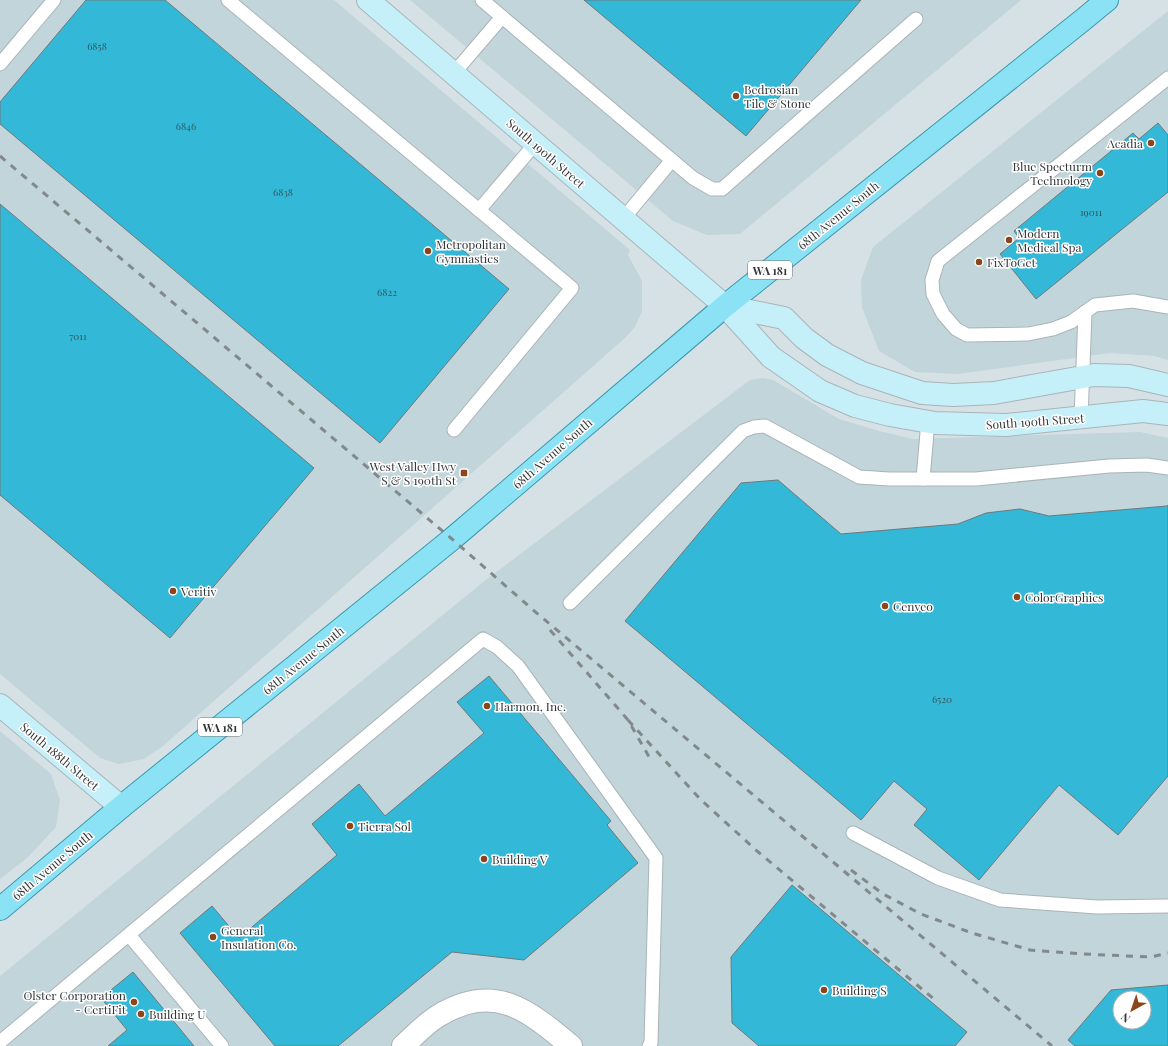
<svg xmlns="http://www.w3.org/2000/svg" width="1168" height="1046" font-family="'Playfair Display',serif">
<style>
.built{fill:#c1d5db;fill-rule:evenodd}
.building{fill:#33b9d7;stroke:#6e787b;fill-rule:evenodd}
.lines{fill:none;stroke-linecap:round;stroke-linejoin:round}
.lane-casing{stroke:#a9b4b7;stroke-width:15}
.street-casing{stroke:#a9b4b7;stroke-width:24}
.secondary-casing{stroke:#a9b4b7;stroke-width:24}
.primary-casing{stroke:#3a99af;stroke-width:24}
.lane{stroke:#fff;stroke-width:13}
.street{stroke:#fff;stroke-width:22}
.secondary{stroke:#c5f0fa;stroke-width:22}
.primary{stroke:#8ce2f5;stroke-width:22}
.rail{stroke:#82898c;stroke-width:3;stroke-dasharray:7 7;stroke-linecap:butt}
.poi-dot{fill:#8a461a;stroke:#fff;stroke-width:1.5}
.labels{text-anchor:middle;dominant-baseline:central;stroke-width:3;stroke-linejoin:round;paint-order:stroke}
.number-label{font-size:10px;fill:#325760}
.shield{fill:#fff;stroke:#707274;stroke-width:1}
.shield-label{font-size:11px;font-weight:bold;fill:#323638}
.poi-label{font-size:12px;fill:#323638;stroke:#fff;text-anchor:start}
.street-label{font-size:12px;fill:#323638;stroke:#fff}
</style>
<rect width="100%" height="100%" fill="#d6e1e5"/>
<!-- built -->
<g class="built">
<path d="M0,0h334l296,250 -2,5 14,26v30l-7,16 -10,11 -462,408 -19,13 -25,5 -19,-6 -100,-84z"/>
<path d="M410,0h611l-281,234 -33,1 -34,-14z"/>
<path d="M1168,11v349l-13,-4 -45,-3 -152,21 -43,-2 -36,-21 -17,-44 -1,-27 12,-33z"/>
<path d="M763,378l10,2 66,39 40,12 34,8 227,-7 28,6v608h-1168v-70l482,-393 268,-203zM1120,998h24v24h-24z"/>
<path d="M0,731l51,43 9,26 -4,27 -29,31 -27,21z"/>
</g>
<!-- building -->
<g class="building">
<path d="M86,0h79l344,289 -129,154 -380,-319v-22z"/>
<path d="M584,0h277l-115,136z"/>
<path d="M1158,123l10,12v57l-132,107 -36,-45 19,-16 -5,-7 119,-98 6,6z"/>
<path d="M0,204l314,264 -144,170 -170,-143z"/>
<path d="M778,480l63,54 117,-10 28,-11 34,-4 29,7 118,-10 1,-1v271l-50,59 -59,-50 -80,95 -65,-55 13,-16 -33,-28 -33,39 -236,-199 116,-138z"/>
<path d="M489,676l122,145 -4,4 31,38 -114,97 -72,-8 -114,94h-63l-95,-113 32,-27 27,32 98,-83 -25,-31 47,-40 26,32 99,-83 -27,-31z"/>
<path d="M792,885l175,147 -12,14h-196l-27,-23 -1,-66z"/>
<path d="M133,972l61,74h-86l19,-16 -26,-32z"/>
<path d="M1168,985v61h-93l-7,-6 43,-50zM1120,998h24v24h-24z"/>
</g>
<g class="lines">
<defs>
<g id="lane">
<path d="M228,0l344,288 -118,142"/>
<path d="M482,0l211,178 19,11h10l194,-170"/>
<path d="M0,64l54,-64"/>
<path d="M454,73l48,-56"/>
<path d="M1168,78l-230,183 -6,19 1,14 10,20 13,15 11,6 61,-1 25,-5 18,-7 24,-17 38,-4 35,6"/>
<path d="M479,210l56,-66"/>
<path d="M623,219l49,-59"/>
<path d="M1081,418l4,-106"/>
<path d="M923,479l5,-58"/>
<path d="M570,603l173,-172 11,-4 11,-1 94,51 30,2h87l133,-13 38,-1 21,3"/>
<path d="M853,833l85,45 62,22 97,7 71,-1"/>
<path d="M129,935l93,111"/>
<path d="M0,1042l483,-403 14,8 21,19 138,192 -5,185 -2,3"/>
</g>
<path id="street" d="M403,1046c11,-10 22,-22 35,-30 56,-34 89,-7 133,30"/>
<g id="secondary">
<path d="M368,0l357,306 46,51 49,34 35,15 35,9 45,8 71,2 137,-14 25,3"/>
<path d="M725,306l59,12 20,20 23,17 35,18 60,20 31,2 41,-2 100,-18 35,1 39,9"/>
<path d="M0,705l121,102"/>
</g>
<path id="primary" d="M0,909l121,-102 331,-268 273,-233 359,-287 23,-19"/>
</defs>
<!-- lane casing -->
<use href="#lane" class="lane-casing"/>
<!-- street casing -->
<use href="#street" class="street-casing"/>
<!-- secondary casing -->
<use href="#secondary" class="secondary-casing"/>
<!-- primary casing -->
<use href="#primary" class="primary-casing"/>
<!-- lane -->
<use href="#lane" class="lane"/>
<!-- street -->
<use href="#street" class="street"/>
<!-- secondary -->
<use href="#secondary" class="secondary"/>
<!-- primary -->
<use href="#primary" class="primary"/>
<!-- rail -->
<g class="rail">
<path d="M0,156l452,383 80,70 520,437"/>
<path d="M550,630l78,90 24,42"/>
<path d="M628,720l72,79 57,52 178,149"/>
<path d="M851,870l32,24 38,20 51,19 58,17 54,4 67,3 17,-4"/>
</g>
</g>
<!-- markers -->
<g class="poi-dot">
<circle cx="736" cy="96" r="4"/>
<circle cx="1151" cy="143" r="4"/>
<circle cx="1100" cy="173" r="4"/>
<circle cx="1009" cy="240" r="4"/>
<circle cx="428" cy="251" r="4"/>
<circle cx="979" cy="262" r="4"/>
<rect x="460" y="469" width="8" height="8" rx="2"/>
<circle cx="173" cy="591" r="4"/>
<circle cx="1017" cy="597" r="4"/>
<circle cx="885" cy="606" r="4"/>
<circle cx="487" cy="706" r="4"/>
<circle cx="350" cy="826" r="4"/>
<circle cx="484" cy="859" r="4"/>
<circle cx="213" cy="937" r="4"/>
<circle cx="824" cy="990" r="4"/>
<circle cx="134" cy="1002" r="4"/>
<circle cx="141" cy="1014" r="4"/>
</g>
<g class="labels">
<!-- number labels -->
<g class="number-label">
<text x="97" y="46">6858</text>
<text x="186" y="126">6846</text>
<text x="283" y="192">6838</text>
<text x="1091" y="212">19011</text>
<text x="387" y="292">6822</text>
<text x="78" y="336">7011</text>
<text x="942" y="699">6520</text>
</g>
<!-- shield labels -->
<g class="shield">
<rect x="748" y="261" width="44" height="18" rx="3"/>
<rect x="198" y="718" width="44" height="18" rx="3"/>
</g>
<g class="shield-label">
<text x="770" y="270">WA 181</text>
<text x="220" y="727">WA 181</text>
</g>
<!-- poi labels -->
<g class="poi-label">
<text x="744" y="89">Bedrosian<tspan x="744" dy="14">Tile &amp; Stone</tspan></text>
<text x="1143" y="143" text-anchor="end">Acadia</text>
<text x="1092" y="166" text-anchor="end">Blue Specturm<tspan x="1092" dy="14">Technology</tspan></text>
<text x="1017" y="233">Modern<tspan x="1017" dy="14">Medical Spa</tspan></text>
<text x="436" y="244">Metropolitan<tspan x="436" dy="14">Gymnastics</tspan></text>
<text x="987" y="262">FixToGet</text>
<text x="456" y="466" text-anchor="end">West Valley Hwy<tspan x="456" dy="14">S &amp; S 190th St</tspan></text>
<text x="181" y="591">Veritiv</text>
<text x="1025" y="597">ColorGraphics</text>
<text x="893" y="606">Cenveo</text>
<text x="495" y="706">Harmon, Inc.</text>
<text x="358" y="826">Tierra Sol</text>
<text x="492" y="859">Building V</text>
<text x="221" y="930">General<tspan x="221" dy="14">Insulation Co.</tspan></text>
<text x="832" y="990">Building S</text>
<text x="126" y="995" text-anchor="end">Olster Corporation<tspan x="126" dy="14">- CertiFit</tspan></text>
<text x="149" y="1014">Building U</text>
</g>
<!-- street labels -->
<g class="street-label">
<text transform="translate(546 153) rotate(41)">South 190th Street</text>
<text transform="translate(838 215) rotate(-39)">68th Avenue South</text>
<text transform="translate(1035 421) rotate(-4)">South 190th Street</text>
<text transform="translate(552 453) rotate(-41)">68th Avenue South</text>
<text transform="translate(303 660) rotate(-39)">68th Avenue South</text>
<text transform="translate(60 756) rotate(40)">South 188th Street</text>
<text transform="translate(52 865) rotate(-40)">68th Avenue South</text>
</g>
</g>
<!-- north arrow -->
<g transform="translate(1132 1010) rotate(220)"><circle r="19" fill="#ffffff" stroke="#adafaf"/>
<path d="M0-3L7 15L0 10L-7 15Z" fill="#8a461a"/>
<text y="-6" font-size="11" font-weight="bold" text-anchor="middle" fill="#323638">N</text>
</g>
</svg>
